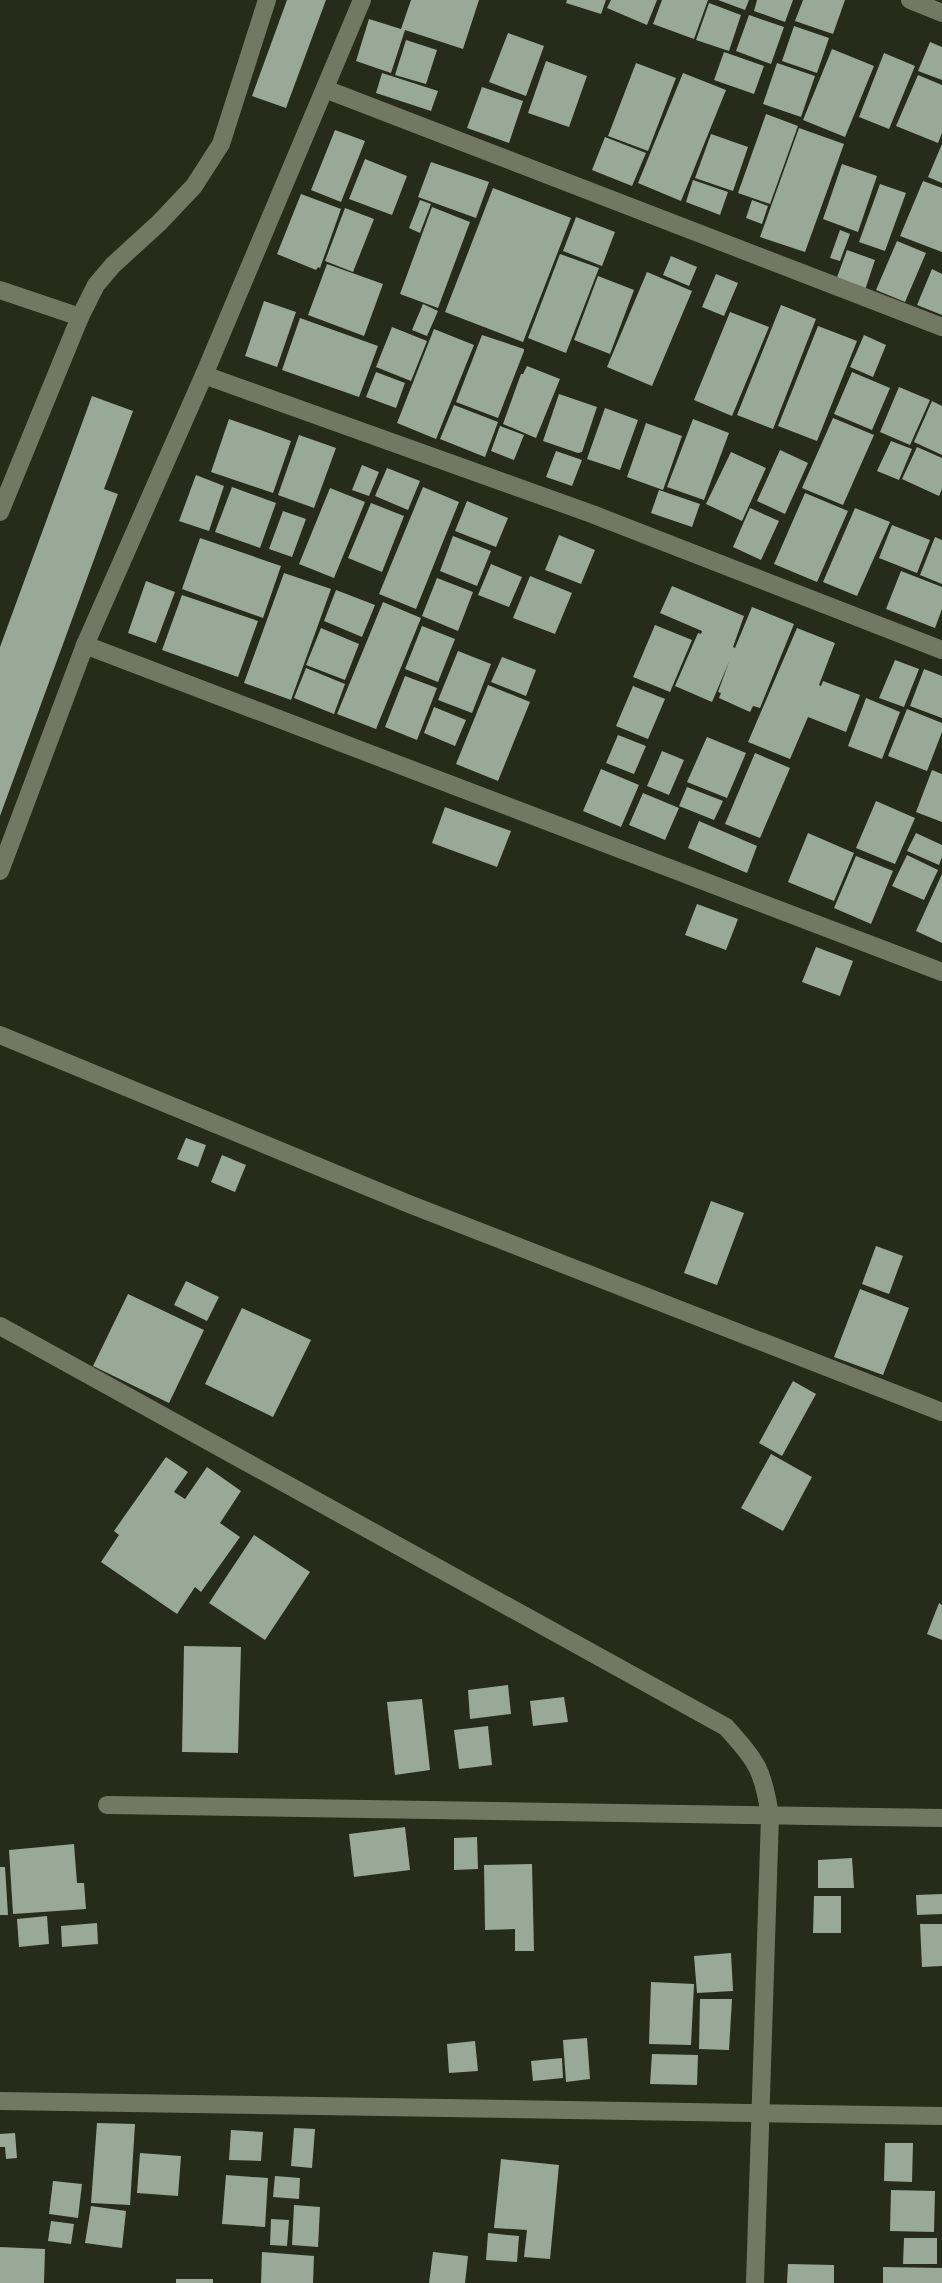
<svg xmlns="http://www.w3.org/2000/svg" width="942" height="2283" font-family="'Exo 2',sans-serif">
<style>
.building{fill:#99a997}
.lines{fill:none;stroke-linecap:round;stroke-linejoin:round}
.service{stroke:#727863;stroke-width:18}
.minor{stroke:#727863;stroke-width:18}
</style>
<rect width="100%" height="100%" fill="#272b19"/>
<!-- building -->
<g class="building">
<path d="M287,0h39l-40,108 -34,-12z"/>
<path d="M411,0h68l-16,49 -58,-19 -14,43 -35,-12 13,-42 32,10z"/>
<path d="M567,0h39l-5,14 -35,-11z"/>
<path d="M611,0h46l-10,25 -40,-17z"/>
<path d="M662,0h46l-14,39 -41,-15z"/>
<path d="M718,0h31l-4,10z"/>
<path d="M757,0h36l-8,22 -31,-11z"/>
<path d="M803,0h42l-12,34 -38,-13z"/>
<path d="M709,3l32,12 -12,36 -33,-11z"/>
<path d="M749,15l35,12 -13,37 -35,-13z"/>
<path d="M794,26l35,12 -12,35 -35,-12z"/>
<path d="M508,33l36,13 -18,50 -37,-14z"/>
<path d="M406,40l31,10 -11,34 -31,-9z"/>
<path d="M930,42l12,5v33l-24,-9z"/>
<path d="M832,49l42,17 -29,71 -42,-17z"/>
<path d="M724,52l40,14 -10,28 -40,-14z"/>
<path d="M884,53l31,13 -26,63 -30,-12z"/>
<path d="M546,61l41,15 -18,51 -41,-14z"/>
<path d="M636,63l40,15 -28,73 -40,-15z"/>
<path d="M777,63l38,13 -14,41 -38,-13z"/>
<path d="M382,73l56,18 -7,20 -55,-18z"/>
<path d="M683,73l43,17 -45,111 -43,-18z"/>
<path d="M918,75l24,10v48l-4,10 -42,-17z"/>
<path d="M482,87l41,14 -14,42 -42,-15z"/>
<path d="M766,114l32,12 -28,78 -32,-11z"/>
<path d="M799,128l45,16 -39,108 -45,-15z"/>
<path d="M335,130l30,11 -24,61 -30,-12z"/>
<path d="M711,134l37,13 -15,44 -38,-13z"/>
<path d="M605,137l41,16 -14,33 -40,-16z"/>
<path d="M942,144v39l-14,-6z"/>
<path d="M365,159l42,17 -15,39 -43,-16z"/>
<path d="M431,162l58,20 -13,36 -58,-21z"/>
<path d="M842,164l35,12 -19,56 -35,-13z"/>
<path d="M693,180l35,12 -8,23 -34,-13z"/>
<path d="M923,181l19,7v64l-42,-16z"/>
<path d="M880,184l26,9 -21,58 -26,-9z"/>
<path d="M493,188l78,30 -48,124 -78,-30z"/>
<path d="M301,194l40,15 -21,59 -2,-1 -2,3 -39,-16z"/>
<path d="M420,200l11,4 -11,29 -11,-5z"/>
<path d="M752,200l16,6 -6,18 -16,-6z"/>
<path d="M432,207l38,15 -32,86 -38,-14z"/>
<path d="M345,208l29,11 -21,53 -28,-11z"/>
<path d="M576,217l39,15 -13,34 -39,-15z"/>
<path d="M840,230l10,4 -10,27 -10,-3z"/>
<path d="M897,241l29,12 -21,49 -29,-12z"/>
<path d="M847,250l28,10 -10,30 -29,-10z"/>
<path d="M560,254l39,14 -33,85 -38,-15z"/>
<path d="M671,256l26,11 -8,19 -26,-11z"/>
<path d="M327,264l56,20 -19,52 -56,-21z"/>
<path d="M932,269l10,5v41l-25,-10z"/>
<path d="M647,272l45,19 -40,95 -45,-19z"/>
<path d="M716,274l22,9 -14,33 -22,-9z"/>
<path d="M598,276l36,14 -24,64 -36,-14z"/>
<path d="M264,301l32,11 -19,55 -32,-11z"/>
<path d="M423,304l15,7 -11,25 -15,-6z"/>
<path d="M781,305l35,14 -43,110 -36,-14z"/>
<path d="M730,312l39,15 -37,89 -38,-16z"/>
<path d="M300,318l78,28 -19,51 -77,-27z"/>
<path d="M818,326l39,15 -40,100 -39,-15z"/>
<path d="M392,327l35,14 -16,40 -35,-14z"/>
<path d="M434,329l40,16 -38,94 -39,-16z"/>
<path d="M482,335l42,14v2l-26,67 -42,-16z"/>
<path d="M864,335l22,10 -13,32 -23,-10z"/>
<path d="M527,366l33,13 -24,59 -33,-14 18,-50h2z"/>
<path d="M376,372l29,11 -9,25 -30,-11z"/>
<path d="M852,372l38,16 -18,42 -38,-16z"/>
<path d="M899,387l31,13 -20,45 -30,-13z"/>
<path d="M559,394l38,13 -15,45 -4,1 -35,-12z"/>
<path d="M92,396l41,15 -29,78 14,5 -118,322v-169z"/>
<path d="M932,401l10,5v49l-28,-13z"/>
<path d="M454,405l44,17 -13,35 -45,-18z"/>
<path d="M605,408l33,12 -18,50 -33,-11z"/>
<path d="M833,418l41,17 -31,70 -41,-17z"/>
<path d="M229,419l62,22 -18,52 -62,-21z"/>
<path d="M693,419l36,14 -25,67 -37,-13z"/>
<path d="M646,423l36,13 -19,54 -36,-13z"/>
<path d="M500,426l24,9 -10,25 -23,-9z"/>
<path d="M299,435l37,13 -22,60 -36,-13z"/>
<path d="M891,441l21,8 -13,31 -22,-9z"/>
<path d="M917,447l25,11v31l-3,7 -37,-17z"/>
<path d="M780,450l28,13 -23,51 -28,-13z"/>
<path d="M556,451l26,9 -10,26 -26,-9z"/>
<path d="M731,452l35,16 -24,53 -36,-17z"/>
<path d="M362,465l17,7 -10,24 -17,-6z"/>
<path d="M387,468l33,13 -12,29 -33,-14z"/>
<path d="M196,475l28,11 -15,45 -30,-10z"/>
<path d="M232,487l44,16 -16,45 -45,-16z"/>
<path d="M423,487l36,15 -43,107 -37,-15z"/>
<path d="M330,488l35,14 -31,76 -35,-14z"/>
<path d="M659,490l41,14 -8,23 -41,-14z"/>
<path d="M805,493l43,18 -31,71 -43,-18z"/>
<path d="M467,501l41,17 -12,29 -41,-16z"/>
<path d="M371,503l33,13 -22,56 -34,-14z"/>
<path d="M750,508l29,13 -18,39 -28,-13z"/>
<path d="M855,508l35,14 -33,74 -34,-14z"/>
<path d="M283,511l23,8 -14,38 -23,-8z"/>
<path d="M892,525l38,15 -13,33 -38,-15z"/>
<path d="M559,535l36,15 -14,34 -36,-14z"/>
<path d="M453,536l38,15 -14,35 -37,-15z"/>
<path d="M935,537l7,3v44l-22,-9z"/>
<path d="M200,538l81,28 -18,52 -81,-29z"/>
<path d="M491,564l31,13 -13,30 -31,-12z"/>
<path d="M901,571l41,16v22l-7,19 -49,-19z"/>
<path d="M284,573l47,16 -40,111 -47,-17z"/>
<path d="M530,576l42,17 -17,41 -42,-16z"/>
<path d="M437,578l36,14 -15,39 -36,-15z"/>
<path d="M146,581l29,11 -19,51 -28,-10z"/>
<path d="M672,586l72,30 -11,31 2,1 17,-41 42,17 -34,84 -7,-2 -3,6 -31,-14 2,-5 -3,-1 11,-30 -17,40 -37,-16 23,-53 3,1 1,-3 -42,-18z"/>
<path d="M336,590l39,15 -13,32 -38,-16z"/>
<path d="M182,595l76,26 -20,56 -76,-27z"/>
<path d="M383,602l38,16 -45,111 -39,-15z"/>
<path d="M655,625l37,15 -22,52 -37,-15z"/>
<path d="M422,626l33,13 -17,43 -33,-13z"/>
<path d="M321,628l38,16 -14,36 -39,-15z"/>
<path d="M797,628l38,15 -16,42 2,1 2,-5 37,14 -14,37 -38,-15 -18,42 -42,-17z"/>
<path d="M458,651l33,13 -19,49 -34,-13z"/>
<path d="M502,657l34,13 -10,26 -35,-14z"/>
<path d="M895,660l24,9 -15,38 -25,-9z"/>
<path d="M306,668l39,16 -11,30 -40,-16z"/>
<path d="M924,669l18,7v42l-32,-12z"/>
<path d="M405,676l32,12 -20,52 -32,-13z"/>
<path d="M488,685l42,17 -32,79 -42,-17z"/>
<path d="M633,686l32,13 -17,40 -32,-13z"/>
<path d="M866,698l34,14 -18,47 -34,-13z"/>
<path d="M434,707l32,13 -11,26 -31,-13z"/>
<path d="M907,709l35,14v9l-15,39 -39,-15z"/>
<path d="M618,735l28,11 -12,28 -28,-11z"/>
<path d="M707,737l39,16 -19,45 -40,-16z"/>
<path d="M662,751l22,9 -15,35 -22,-9z"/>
<path d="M755,753l35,15 -30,70 -35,-14z"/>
<path d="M601,769l38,16 -18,42 -38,-16z"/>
<path d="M932,770l10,4v48l-26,-10z"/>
<path d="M687,787l36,14 -9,19 -35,-14z"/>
<path d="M643,793l36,15 -14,32 -36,-15z"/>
<path d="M876,801l39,17 -20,46 -39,-16z"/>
<path d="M445,807l66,24 -14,36 -65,-24z"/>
<path d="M699,821l58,25 -10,27 -59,-25z"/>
<path d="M808,833l46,20 -20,48 -46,-19z"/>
<path d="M916,833l26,12v12l-3,8 -32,-14z"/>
<path d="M907,855l31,15 -14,30 -32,-14z"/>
<path d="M856,856l37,15 -22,53 -37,-16z"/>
<path d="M942,874v69l-26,-12z"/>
<path d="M697,904l41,15 -12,31 -41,-15z"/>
<path d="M816,947l37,14 -13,35 -38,-14z"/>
<path d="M186,1138l20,7 -8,22 -21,-8z"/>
<path d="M222,1155l24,10 -11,27 -24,-10z"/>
<path d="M711,1201l33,12 -27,72 -33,-12z"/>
<path d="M876,1246l27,10 -14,38 -27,-10z"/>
<path d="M186,1281l33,16 -12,24 -33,-16z"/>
<path d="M860,1289l49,19 -26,67 -49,-18z"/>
<path d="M128,1294l76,36 -35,73 -76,-37z"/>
<path d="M242,1308l69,32 -38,77 -68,-33z"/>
<path d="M793,1381l23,13 -34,62 -23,-13z"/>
<path d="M771,1454l41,23 -29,54 -42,-23z"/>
<path d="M166,1457l22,15 -14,20 11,7 22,-32 34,24 -21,32 20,14 -39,55 -6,-5 -18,27 -76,-52 18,-27 -5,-4z"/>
<path d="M254,1535l56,37 -45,68 -56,-37z"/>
<path d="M939,1603l3,2v35l-15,-6z"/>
<path d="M184,1646l57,1 -3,106 -56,-1z"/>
<path d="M508,1685l3,29 -41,5 -2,-29z"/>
<path d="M564,1697l4,25 -35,4 -3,-25z"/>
<path d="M422,1699l8,71 -35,5 -8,-73z"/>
<path d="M488,1726l4,39 -33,4 -5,-39z"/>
<path d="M405,1827l5,43 -56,7 -5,-43z"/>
<path d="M477,1837l1,32 -24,1v-32z"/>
<path d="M74,1844l3,39h7l2,26 -73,5 -4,-64z"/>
<path d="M852,1858l2,30h-36v-28z"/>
<path d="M532,1864l2,87h-19v-22l-30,1 -1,-65z"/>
<path d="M0,1867h5l3,48h-8z"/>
<path d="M942,1894v20l-25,1 -1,-20z"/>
<path d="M814,1896h27v37h-28z"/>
<path d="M47,1916l2,28 -30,3 -2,-28z"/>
<path d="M97,1923l1,21 -36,3 -1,-21z"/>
<path d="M920,1924h22v42l-20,1z"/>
<path d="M731,1953l2,38 -36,2 -3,-37z"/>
<path d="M651,1982l43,2 -3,61 -42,-1z"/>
<path d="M700,1999h32l-3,51 -30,-1z"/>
<path d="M587,2038l3,41 -24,3 -3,-42z"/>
<path d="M475,2041l3,30 -29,2 -2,-29z"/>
<path d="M652,2054l46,1 -1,30 -47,-1z"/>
<path d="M562,2058l1,20 -30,3 -2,-20z"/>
<path d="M97,2123l38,1 -5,81 -39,-2z"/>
<path d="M294,2128l21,1 -3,39 -21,-2z"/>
<path d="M231,2130l32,2 -2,29 -32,-1z"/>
<path d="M15,2133l2,25 -11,1 -1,-12h-5v-13z"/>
<path d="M885,2143h28l-1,39 -28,-1z"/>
<path d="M140,2153l41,3 -3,40 -41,-3z"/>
<path d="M501,2159l58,6 -9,94 -26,-2 3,-27 -33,-2z"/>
<path d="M226,2175l42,3 -3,49 -43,-3z"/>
<path d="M275,2176l25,2 -1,21 -26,-2z"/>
<path d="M53,2181l29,3 -4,34 -29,-4z"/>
<path d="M891,2190l44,1 -1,41 -44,-1z"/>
<path d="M294,2205l26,2 -2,40 -26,-2z"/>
<path d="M91,2206l35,5 -4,37 -37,-5z"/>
<path d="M271,2219l18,1 -2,26 -17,-1z"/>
<path d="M51,2221l23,3 -3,20 -23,-3z"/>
<path d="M488,2233l31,3 -2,26 -31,-2z"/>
<path d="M904,2238h33v26h-34z"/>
<path d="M0,2247l45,2 -1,34h-44z"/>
<path d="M262,2252l52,4 -1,27h-52z"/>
<path d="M433,2252l35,4 -3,27h-36z"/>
<path d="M788,2264l46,1v18h-47z"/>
<path d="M883,2267l59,1v15h-59z"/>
<rect x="176" y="2279" width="37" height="4"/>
</g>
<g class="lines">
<!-- service -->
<g class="service">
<path d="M0,290l80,27"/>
<path d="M0,512l80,-195 16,-32 17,-20 46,-42 35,-37 27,-42 46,-144"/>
</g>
<!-- minor -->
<g class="minor">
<path d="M910,0l32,13"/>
<path d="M325,89l617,238"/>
<path d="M204,375l388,139 350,136"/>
<path d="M85,645l857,327"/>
<path d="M0,871l85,-226 119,-270 158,-375"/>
<path d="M0,1035l409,169 533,208"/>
<path d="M0,1326l726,401c31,35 37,42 44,89l-15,467"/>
<path d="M107,1805l835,13"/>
<path d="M0,2101l942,15"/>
</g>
</g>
</svg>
